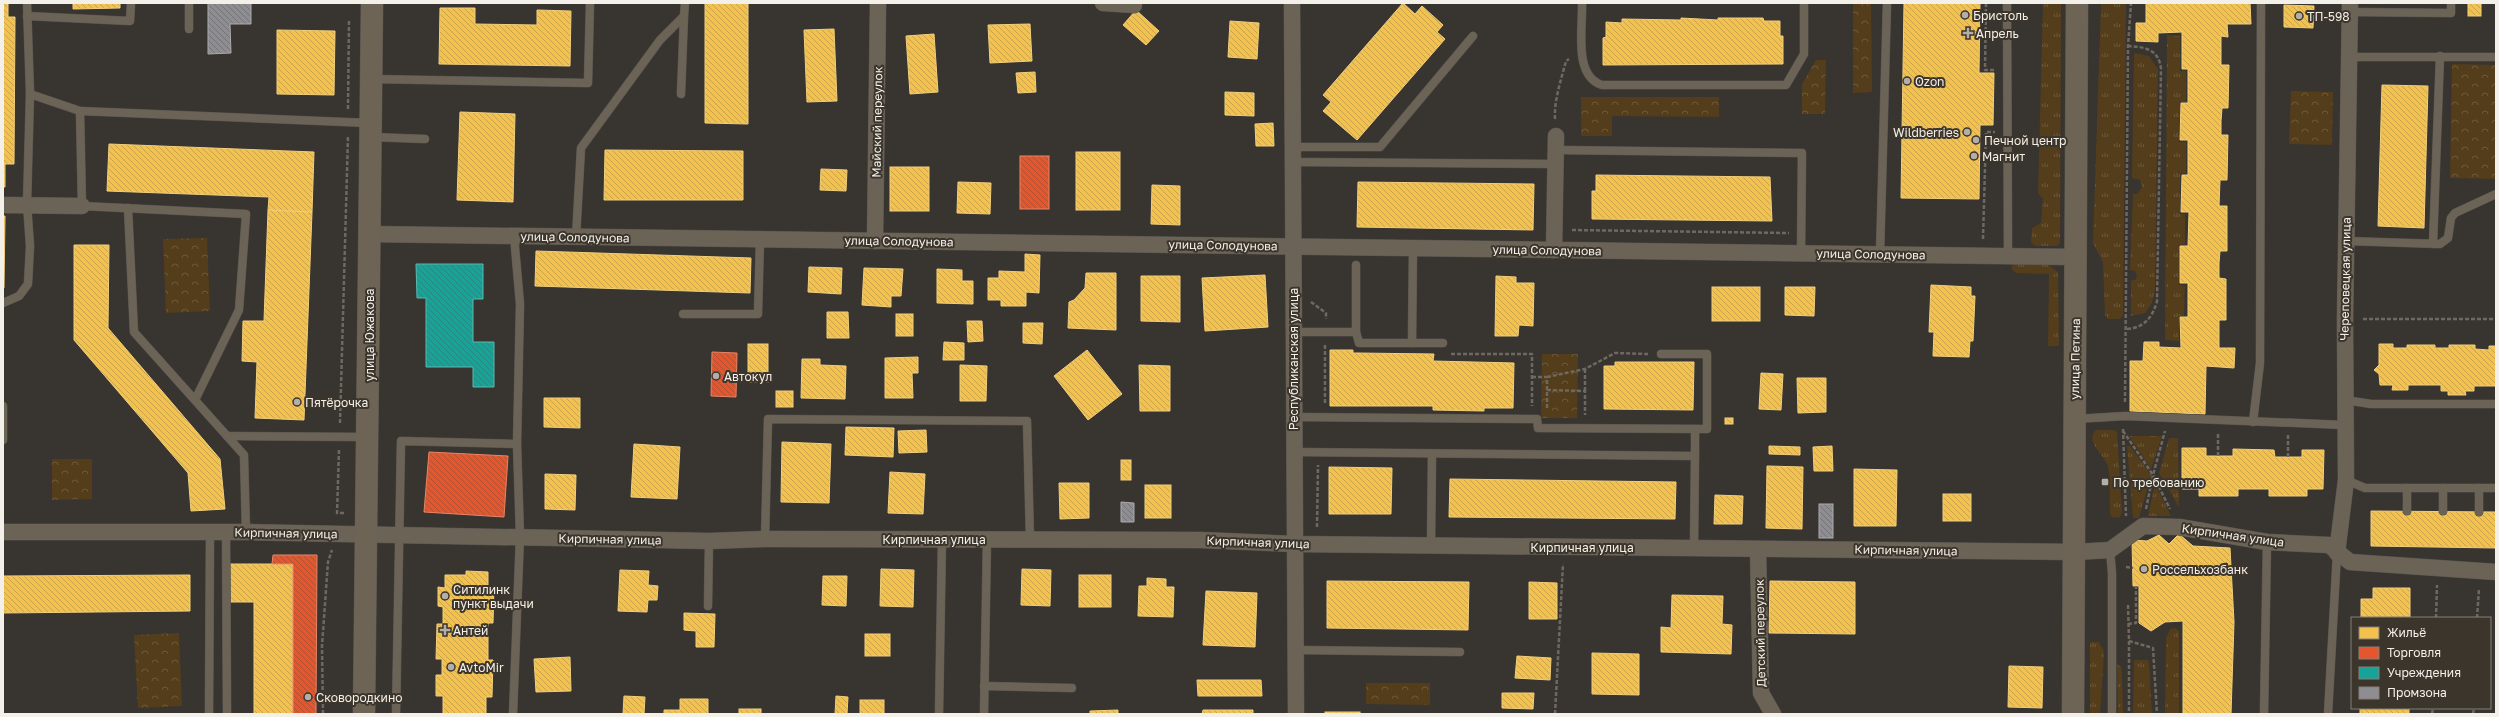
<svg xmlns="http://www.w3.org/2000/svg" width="2499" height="717" font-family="'Golos Text',sans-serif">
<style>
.grass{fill:url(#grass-tufts)}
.park{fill:url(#park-crowns)}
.homes{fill:url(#homes-back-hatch);stroke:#f2cf7c}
.shops{fill:url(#shops-back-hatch);stroke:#e88566}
.public{fill:url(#public-back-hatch);stroke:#59bab0}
.industry{fill:url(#industry-back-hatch);stroke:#acaaac}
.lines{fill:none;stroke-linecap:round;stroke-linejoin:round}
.lane-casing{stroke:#55524e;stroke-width:9}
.street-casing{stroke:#55524e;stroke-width:17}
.secondary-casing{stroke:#55524e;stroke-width:23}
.path{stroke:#6e6860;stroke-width:2.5;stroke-dasharray:4 2;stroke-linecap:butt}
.lane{stroke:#6c6357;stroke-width:8}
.street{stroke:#6c6357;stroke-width:16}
.secondary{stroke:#6e6455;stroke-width:22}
.poi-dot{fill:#b2aea8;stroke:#3c352c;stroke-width:1.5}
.labels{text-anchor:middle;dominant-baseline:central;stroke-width:4;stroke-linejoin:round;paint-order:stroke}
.poi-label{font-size:12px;fill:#f3efe9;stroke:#3c352c;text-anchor:start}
.street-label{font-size:12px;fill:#f3efe9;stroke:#3c352c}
</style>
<defs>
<pattern id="grass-tufts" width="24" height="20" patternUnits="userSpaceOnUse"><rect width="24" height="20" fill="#543d1a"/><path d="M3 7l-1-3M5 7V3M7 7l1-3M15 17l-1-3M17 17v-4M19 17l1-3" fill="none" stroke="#6d593b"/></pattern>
<pattern id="park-crowns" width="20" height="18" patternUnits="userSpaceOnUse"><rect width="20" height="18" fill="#543d1a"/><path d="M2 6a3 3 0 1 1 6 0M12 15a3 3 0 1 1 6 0" fill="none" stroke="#6d593b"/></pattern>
<pattern id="homes-back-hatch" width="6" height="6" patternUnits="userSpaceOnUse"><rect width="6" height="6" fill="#f2c14e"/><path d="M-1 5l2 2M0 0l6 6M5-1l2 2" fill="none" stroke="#c8a34c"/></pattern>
<pattern id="shops-back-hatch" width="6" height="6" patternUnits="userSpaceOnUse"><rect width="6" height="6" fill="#e4572e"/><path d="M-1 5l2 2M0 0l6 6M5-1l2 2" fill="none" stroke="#ae5236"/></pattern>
<pattern id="public-back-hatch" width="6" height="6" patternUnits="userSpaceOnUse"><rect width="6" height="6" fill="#17a398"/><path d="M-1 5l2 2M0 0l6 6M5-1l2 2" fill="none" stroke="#26887f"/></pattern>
<pattern id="industry-back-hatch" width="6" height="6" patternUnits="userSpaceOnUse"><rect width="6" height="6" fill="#8d8d92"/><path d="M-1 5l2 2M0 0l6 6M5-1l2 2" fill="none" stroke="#757577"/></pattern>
</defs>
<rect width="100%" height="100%" fill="#383430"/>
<!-- grass -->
<g class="grass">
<path d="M2043,3h18l-1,240 -3,3h-22l-4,-4 1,-14 9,-5 2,-24 -5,-6z"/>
<path d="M2101,3h25l-3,312 -3,4h-12l-3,-4 -2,-53 -10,-19z"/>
<path d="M2167,35l13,1v35h6v31h-6l-1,40h7v31l-6,1v40h5v30l-6,1v40l6,1 -1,30h-5v25l-14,-1z"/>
<path d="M2134,53l15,3 9,13 -3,220 -3,14 -7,10 -14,3v-35l5,-2 1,-4 -2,-4 -5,-1 3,-76h4l5,-7 -2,-7 -8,-2z"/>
<path d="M2013,264h34l11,8 1,74h-11l1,-72 -33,-1 -5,-4z"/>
<path d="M2096,430h18l3,2 5,81 -3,5 -7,-1 -2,-3c-1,-15 1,-34 -2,-48 -3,-11 -24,-24 -12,-36z"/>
<path d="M2129,436h33l-11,33z"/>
<path d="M2169,438h9l1,69 -20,-34z"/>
<path d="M2127,446h3l21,29 -12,43h-6z"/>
<path d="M2155,484l16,32h-23z"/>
<path d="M2175,628l4,3v83h-14l1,-76 4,-9z"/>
<path d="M2090,642h9l5,10 -4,62h-10z"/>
<path d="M2134,660h14l1,3 3,51h-19z"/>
<path d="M2117,664l4,3 1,5 1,42h-5z"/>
</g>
<!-- park -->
<g class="park">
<path d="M1853,3h18l1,89 -19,1z"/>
<path d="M1816,60h10l-1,54h-23v-30z"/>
<path d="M2452,64l44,1v114l-46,-1z"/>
<path d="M2291,91l42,1 -1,53 -43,-1z"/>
<path d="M1581,97h138v20l-107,-1v20h-31z"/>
<path d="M207,238l3,73 -44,2 -3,-74z"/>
<path d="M1542,354h36l-1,64h-36z"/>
<path d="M52,459h40v40l-40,1z"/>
<path d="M179,633l3,73 -44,2 -4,-73z"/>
<path d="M1366,683h64v22l-64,-1z"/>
</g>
<!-- homes -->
<g class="homes">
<path d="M3,3h5v14h7l-1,147h-9v23h-2z"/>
<path d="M73,3h47v5l-47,1z"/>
<path d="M705,3h43v121l-43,-1z"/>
<path d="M1403,3l12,11 7,-8 21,19 -6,7 8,7 -88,101 -34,-29 8,-9 -8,-7z"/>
<path d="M1904,3h76l-1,70h15l-1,52h-13l-1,74 -78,-1z"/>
<path d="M2146,3h104l1,21h-24l1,13 -7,-1v29h8l-1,43h-6l-1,13v14h7l-1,45h-7l-1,26h8v45h-7l-1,12v15l7,1v41h-7v28h16l-1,20 -28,-2 -1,48 -75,-3v-50h13l1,-19h15v5l22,1 -1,-31h8v-34h-8v-37h8l1,-34h-8l1,-37h6v-35h-8l1,-37h7v-34h-6v-37l-24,1v9l-22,-1v-18h10z"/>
<rect x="2468" y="3" width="13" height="13"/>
<path d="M2284,5l30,1 -1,22 -29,-1z"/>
<path d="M440,8h35v16l62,1v-15l34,1 -1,55 -131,-2z"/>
<path d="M1136,10l23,21 -13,14 -23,-20z"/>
<path d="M1681,18l37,2v-2h45l1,3h16v15h3v28l-180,1v-27l3,-1v-15l16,1v-4l59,1z"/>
<path d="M1230,21l29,2 -2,36 -29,-2z"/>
<path d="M1030,24l2,37 -42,2 -2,-38z"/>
<path d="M834,29l3,72 -30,1 -3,-72z"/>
<path d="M277,30l58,1 -1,64 -57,-1z"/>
<path d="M934,34l4,58 -28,2 -4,-58z"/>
<path d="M1035,72l1,20 -18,1 -2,-20z"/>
<path d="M2382,85l46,1 -4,142 -46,-2z"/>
<path d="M1225,92l29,1v23l-29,-1z"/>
<path d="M460,112l55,2 -2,88 -56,-2z"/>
<path d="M1273,123l1,23h-18l-1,-22z"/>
<path d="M109,144l205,8 -2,60 -44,-2 1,-13 -162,-6z"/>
<path d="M605,150l138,1v49h-139z"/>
<rect x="1076" y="152" width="44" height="58"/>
<rect x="890" y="167" width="39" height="44"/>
<path d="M821,169l26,1 -1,21 -26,-1z"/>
<path d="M1596,175l174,2 2,44 -180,-2v-28h4z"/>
<path d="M958,182l33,1 -1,31 -33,-1z"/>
<path d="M1358,182l176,2 -1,46 -176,-3z"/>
<path d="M1152,185l28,1v39l-29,-1z"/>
<path d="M268,210l44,2 -8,208 -49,-2 2,-56 -15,-1 1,-40h21z"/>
<path d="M3,216h2l-1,72h-1z"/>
<path d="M74,245h35l-1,83 112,131 5,50 -34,2 -3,-38 -114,-133z"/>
<path d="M536,251l215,7 -1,35 -215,-7z"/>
<path d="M1025,254l15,1 -1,38 -13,-1v14h-25v-6h-13v-22h11v-7l26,1z"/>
<path d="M809,267l33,1 -1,26 -33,-2z"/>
<path d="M864,268l39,1 -2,27h-10v11l-29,-2z"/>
<path d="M937,269l25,1v11h11v23l-36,-1z"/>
<path d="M1086,273h30v57l-48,-2 1,-26 5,-2 11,-12z"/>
<path d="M1265,275l3,52 -63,4 -3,-53z"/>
<path d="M1141,276h39v46l-39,-1z"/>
<path d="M1496,276l20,1v6h18l-1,43 -14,-1 -1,11h-23z"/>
<path d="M1931,285l40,2v9h4l-2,45h-3l-1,16 -36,-1 1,-24h-5z"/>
<rect x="1712" y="287" width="48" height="34"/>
<path d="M1785,287h30l-1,29 -29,-1z"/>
<path d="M827,312h21l1,26h-22z"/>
<rect x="896" y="314" width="17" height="22"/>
<path d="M967,321h15l1,20 -15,1z"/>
<path d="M1023,323h20l-1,21 -19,-1z"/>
<path d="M944,342l20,1v17h-21z"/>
<rect x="748" y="344" width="20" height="38"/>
<path d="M2379,344h14v4h14v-3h28v3h14v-3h26v4l14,1v-4h7v40h-22v5h-9l1,4h-18v-4h-7v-6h-33v5h-16l1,-5h-13l-1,-11 -5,-4 5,-5z"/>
<path d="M1087,350l35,44 -34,26 -34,-44z"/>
<path d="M1330,350h23v3h5l76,1 -1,7 81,2 -1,45h-29v3l-51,-1v-4h-103z"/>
<path d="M918,357v16h-6l1,25h-28v-40z"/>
<path d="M802,359h18v6l26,1 -1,33 -44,-1z"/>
<path d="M1615,362h79l-1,48 -89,-1v-43h11z"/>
<path d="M960,365l27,1 -1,35h-26z"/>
<path d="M1139,365l31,1v45h-30z"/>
<path d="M1761,373l22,1 -2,36 -22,-1z"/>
<path d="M1797,378h29v34l-28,1z"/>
<rect x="776" y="391" width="17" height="16"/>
<path d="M544,398h36v30l-36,-1z"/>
<rect x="1725" y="418" width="8" height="6"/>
<path d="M846,427l48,1 -1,29 -48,-2z"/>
<path d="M926,430l1,22 -28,1 -1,-22z"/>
<path d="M782,442l49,2 -2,59 -48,-1z"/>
<path d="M634,444l46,3 -3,52 -46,-2z"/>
<path d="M1769,446l31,1v8l-31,-1z"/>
<path d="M1832,446l1,25h-19l-1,-24z"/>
<path d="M2182,448h24v8h27v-7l41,1 1,7h27v-7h22l-1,39h-16v7h-38v-7h-31v7h-39v-7h-17z"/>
<rect x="1121" y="460" width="10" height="20"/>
<path d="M1767,466l36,1 -1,62 -36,-1z"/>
<path d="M1329,467l63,1 -1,46h-62z"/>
<path d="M1854,469l43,1 -1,56h-42z"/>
<path d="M890,472l35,2 -2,40 -35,-1z"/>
<path d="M545,474l31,1 -1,35 -30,-1z"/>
<path d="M1450,479l226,3 -1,37 -226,-2z"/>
<path d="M1059,483h30v35l-29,1z"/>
<rect x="1145" y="485" width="26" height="33"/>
<rect x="1943" y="494" width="28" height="27"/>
<path d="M1715,495l28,1 -1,28h-28z"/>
<path d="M2371,511l125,1v36l-125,-2z"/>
<path d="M2179,534l14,12 37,2 4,74 -3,92h-48v-93l-18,1 -14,9 -12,-8v-37h-6l-1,-46 15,1 12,-6 10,9z"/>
<path d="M229,564h64v150h-39v-112h-24z"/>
<path d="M881,569l33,1 -1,37 -33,-1z"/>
<path d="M1022,569l29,1 -1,36 -29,-1z"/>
<path d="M620,570l29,1 -1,14 10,1 -1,14h-9l-1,12 -29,-1z"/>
<path d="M466,571l22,1v15h6l-1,36h-5v37h5l-1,37h-6v17h-43v-18h-7v-21h6v-16h-6l1,-35h6v-17l-5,-1v-19l7,1v-13h21z"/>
<path d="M190,575v36l-187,2v-37z"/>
<rect x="1079" y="575" width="32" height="32"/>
<path d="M823,576h24l-1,30 -24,-1z"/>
<path d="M1147,578l19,1v8h8l-1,30 -35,-1 1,-30h8z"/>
<path d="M1327,581l142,1 -1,48 -141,-2z"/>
<path d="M1770,581l85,1v52l-86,-1z"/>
<path d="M1529,582l28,1v36h-28z"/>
<path d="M2373,588h37v30h-49v-19h12z"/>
<path d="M1206,591l51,2 -2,54 -52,-2z"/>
<path d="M1672,595l51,1 -1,28 10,1 -1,29 -70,-2v-25l10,1z"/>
<path d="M684,613l31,1 -1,33h-18v-16l-12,-1z"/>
<rect x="865" y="634" width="25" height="22"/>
<path d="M1592,653l47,1v41l-47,-1z"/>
<path d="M1517,656l34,2 -1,22 -35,-2z"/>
<path d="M570,657l1,34 -35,1 -2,-33z"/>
<path d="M2009,666l34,1 -1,41 -34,-1z"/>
<path d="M1197,680h64l1,16h-64z"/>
<path d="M1502,693h32l-1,16 -31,-1z"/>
<path d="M624,696l21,1 -1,17h-21z"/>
<path d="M836,696l12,1 -1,17h-12z"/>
<path d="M680,699h28v15h-44v-4h16z"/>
<rect x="860" y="700" width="24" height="14"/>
<rect x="2360" y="708" width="49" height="6"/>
<rect x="739" y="709" width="22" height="5"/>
<path d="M1118,710v4h-28v-3z"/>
<path d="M1203,710h50v4h-51z"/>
<rect x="1325" y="712" width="35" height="2"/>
</g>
<!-- shops -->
<g class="shops">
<rect x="1020" y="156" width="29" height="53"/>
<path d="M712,352l25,1 -1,44 -25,-1z"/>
<path d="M429,452l79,4 -4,61 -80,-5z"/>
<path d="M273,555h44l-1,159h-23v-150h-21z"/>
</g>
<!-- public -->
<path class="public" d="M416,264h67v35h-10v43h21v45h-21v-20h-47v-69h-9z"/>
<!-- industry -->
<g class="industry">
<path d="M208,3h43v21h-21l1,29 -23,1z"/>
<path d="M1121,502l13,1v19h-13z"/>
<rect x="1819" y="504" width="14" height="34"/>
</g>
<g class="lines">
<defs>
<g id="lane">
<path d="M1582,3c1,25 -9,73 20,82h184l18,-31v-51"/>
<path d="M2007,3l1,253"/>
<path d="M2350,12l101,1v-10"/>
<path d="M27,16l103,5 1,-18"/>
<path d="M189,29v-26"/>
<path d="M2349,57h147"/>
<path d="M371,79l217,4 2,-80"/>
<path d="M30,94l50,17 2,95 164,8 -7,96 -44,90"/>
<path d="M681,94l3,-78"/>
<path d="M80,111l289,12"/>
<path d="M371,137l54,2"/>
<path d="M1293,147h87l93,-111"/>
<path d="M1556,150l246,3 -1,100"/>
<path d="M1293,162l262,2"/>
<path d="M128,208l6,124 110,123 2,77"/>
<path d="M576,237l5,-89 79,-108 24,-24 1,-13"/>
<path d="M2346,241l94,3 8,-6 3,-20 4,-5 41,-19"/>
<path d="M2433,244l7,-188"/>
<path d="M1880,254l7,-251"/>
<path d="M1356,265v67l3,11h84"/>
<path d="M3,303l16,-7 9,-12 2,-38 -3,-42 3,-110 -3,-91"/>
<path d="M683,314h75l2,-75"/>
<path d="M1293,332h63"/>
<path d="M1412,343l1,-95"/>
<path d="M2345,400l26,4h125"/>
<path d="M3,406v34"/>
<path d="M1293,417l244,2 1,9 169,1v-75h-46"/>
<path d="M2075,419l50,-3 219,9"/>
<path d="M2253,422l7,-59 1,-360"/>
<path d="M227,436l140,1"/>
<path d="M1293,452l402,4 -1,92"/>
<path d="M1695,456v-27"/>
<path d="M2346,480l19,8h131"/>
<path d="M2407,488v23"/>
<path d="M2443,488v23"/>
<path d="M2479,488v24"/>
<path d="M226,532l1,182"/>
<path d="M765,539l3,-120 259,2 3,119"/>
<path d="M1431,545l1,-91"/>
<path d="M2110,550l2,23v141"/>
<path d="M708,606l1,-65"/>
<path d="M1295,650l165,2"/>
<path d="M984,686l88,2"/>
<path d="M209,714l1,-182"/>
<path d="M396,714l5,-273 116,3"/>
<path d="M513,714l7,-178 -3,-92 3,-140 -6,-68"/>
<path d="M939,714l3,-175"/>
<path d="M984,714l3,-175"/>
<path d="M2264,714l3,-172"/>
<path d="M2328,714l9,-161"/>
</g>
<g id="street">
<path d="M1103,3l31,2"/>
<path d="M1292,3l4,711"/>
<path d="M3,205l79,1"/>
<path d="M369,234l1708,23"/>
<path d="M875,241l3,-238"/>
<path d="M1554,250l2,-114"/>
<path d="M3,532h243l463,9 56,-2 436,1 93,4 781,8 35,-2 33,-24 36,1 88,15 62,3 21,17 146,10"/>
<path d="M1758,549l3,144 12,21"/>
<path d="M2337,553l9,-73 -1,-161 5,-316"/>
</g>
<g id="secondary">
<path d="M364,714l8,-711"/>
<path d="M2073,714l4,-711"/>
</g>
</defs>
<!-- lane casing -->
<use href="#lane" class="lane-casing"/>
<!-- street casing -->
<use href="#street" class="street-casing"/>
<!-- secondary casing -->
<use href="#secondary" class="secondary-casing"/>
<!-- path -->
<g class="path">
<path d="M1986,3l-1,67h10"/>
<path d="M348,109l1,-89"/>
<path d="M1555,119c-1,-19 6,-39 11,-58l3,-2"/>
<path d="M1572,230l217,3"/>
<path d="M1983,239l3,-107h9"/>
<path d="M1311,302l15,11v6"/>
<path d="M2363,319h133"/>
<path d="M2127,329c17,-1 26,-12 30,-28l4,-232c-2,-20 -16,-22 -33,-23"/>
<path d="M1451,354h81v52"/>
<path d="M1532,377h15v33"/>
<path d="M1547,377l38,-8 30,-16 33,1"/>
<path d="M1547,390l38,1v24"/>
<path d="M1585,391v-22"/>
<path d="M2125,402l3,-356 3,-43"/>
<path d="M1325,403v-59"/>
<path d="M340,423l8,-287"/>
<path d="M2123,429l3,87"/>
<path d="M2123,431l30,44 17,34"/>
<path d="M2288,435v22"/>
<path d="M339,450l-2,63h8"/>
<path d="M2218,456v-24"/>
<path d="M2146,509l7,-34 12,-44"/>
<path d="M1317,527l1,-62"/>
<path d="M2126,567l7,1"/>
<path d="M2128,605l1,36 24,7 4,66"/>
<path d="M2436,618l1,-33"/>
<path d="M2477,618l2,-29"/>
<path d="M2128,624l8,-1v-37"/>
<path d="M2129,641v73"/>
<path d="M323,714l-1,-68 6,-84 4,-12"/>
<path d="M1555,714l8,-150"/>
<path d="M2432,714l1,-6"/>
<path d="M2473,714l1,-6"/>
</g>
<!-- lane -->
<use href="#lane" class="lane"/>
<!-- street -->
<use href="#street" class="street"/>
<!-- secondary -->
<use href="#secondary" class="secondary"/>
</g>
<!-- markers -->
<g class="poi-dot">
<circle cx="1965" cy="15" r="4"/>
<circle cx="2299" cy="16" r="4"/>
<path d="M1966 27h4v4h4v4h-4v4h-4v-4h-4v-4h4z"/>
<circle cx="1907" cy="81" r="4"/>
<circle cx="1967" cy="132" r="4"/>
<circle cx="1976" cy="140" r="4"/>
<circle cx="1974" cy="156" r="4"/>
<circle cx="716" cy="376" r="4"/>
<circle cx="297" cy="402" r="4"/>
<rect x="2101" y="478" width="8" height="8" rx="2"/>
<circle cx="2144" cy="569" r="4"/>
<circle cx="445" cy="596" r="4"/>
<path d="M443 624h4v4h4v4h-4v4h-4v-4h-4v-4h4z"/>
<circle cx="451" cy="667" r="4"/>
<circle cx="308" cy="697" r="4"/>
</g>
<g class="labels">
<!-- poi labels -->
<g class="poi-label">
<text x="1973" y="15">Бристоль</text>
<text x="2307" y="16">ТП-598</text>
<text x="1976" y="33">Апрель</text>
<text x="1915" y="81">Ozon</text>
<text x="1959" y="132" text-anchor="end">Wildberries</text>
<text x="1984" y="140">Печной центр</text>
<text x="1982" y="156">Магнит</text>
<text x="724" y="376">Автокул</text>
<text x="305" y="402">Пятёрочка</text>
<text x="2113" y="482">По требованию</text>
<text x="2152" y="569">Россельхозбанк</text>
<text x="453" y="589">Ситилинк<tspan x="453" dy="14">пункт выдачи</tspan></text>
<text x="453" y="630">Антей</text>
<text x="459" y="667">AvtoMir</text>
<text x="316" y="697">Сковородкино</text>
</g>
<!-- street labels -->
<g class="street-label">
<text transform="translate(877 122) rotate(-89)">Майский переулок</text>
<text transform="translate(575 237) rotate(1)">улица Солодунова</text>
<text transform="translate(899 241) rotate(1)">улица Солодунова</text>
<text transform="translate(1223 245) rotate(1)">улица Солодунова</text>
<text transform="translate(1547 250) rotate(1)">улица Солодунова</text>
<text transform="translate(1871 254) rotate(1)">улица Солодунова</text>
<text transform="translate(2345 279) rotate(-89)">Череповецкая улица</text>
<text transform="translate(369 335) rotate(-90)">улица Южакова</text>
<text transform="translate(1293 359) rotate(-90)">Республиканская улица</text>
<text transform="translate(2075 359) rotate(-89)">улица Петина</text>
<text transform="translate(286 533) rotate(1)">Кирпичная улица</text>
<text transform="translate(2233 535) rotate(8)">Кирпичная улица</text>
<text transform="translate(610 539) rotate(1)">Кирпичная улица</text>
<text x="934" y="539">Кирпичная улица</text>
<text transform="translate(1258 542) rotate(2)">Кирпичная улица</text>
<text x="1582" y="547">Кирпичная улица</text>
<text transform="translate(1906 550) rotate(1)">Кирпичная улица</text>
<text transform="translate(1760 633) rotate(-91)">Детский переулок</text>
</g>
</g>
<!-- border -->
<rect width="2499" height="717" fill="none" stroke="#f3efe9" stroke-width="8"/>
<!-- legend -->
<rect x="2351" y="617" width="140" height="92" fill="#3c352c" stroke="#857f78"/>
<rect x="2359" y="627" width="20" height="12" fill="#f2c14e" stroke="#857f78"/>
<text x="2387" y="637" font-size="12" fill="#f3efe9">Жильё</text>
<rect x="2359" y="647" width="20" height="12" fill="#e4572e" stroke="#857f78"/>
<text x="2387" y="657" font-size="12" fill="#f3efe9">Торговля</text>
<rect x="2359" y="667" width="20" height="12" fill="#17a398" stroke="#857f78"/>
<text x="2387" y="677" font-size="12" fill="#f3efe9">Учреждения</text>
<rect x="2359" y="687" width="20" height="12" fill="#8d8d92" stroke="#857f78"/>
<text x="2387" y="697" font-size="12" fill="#f3efe9">Промзона</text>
</svg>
